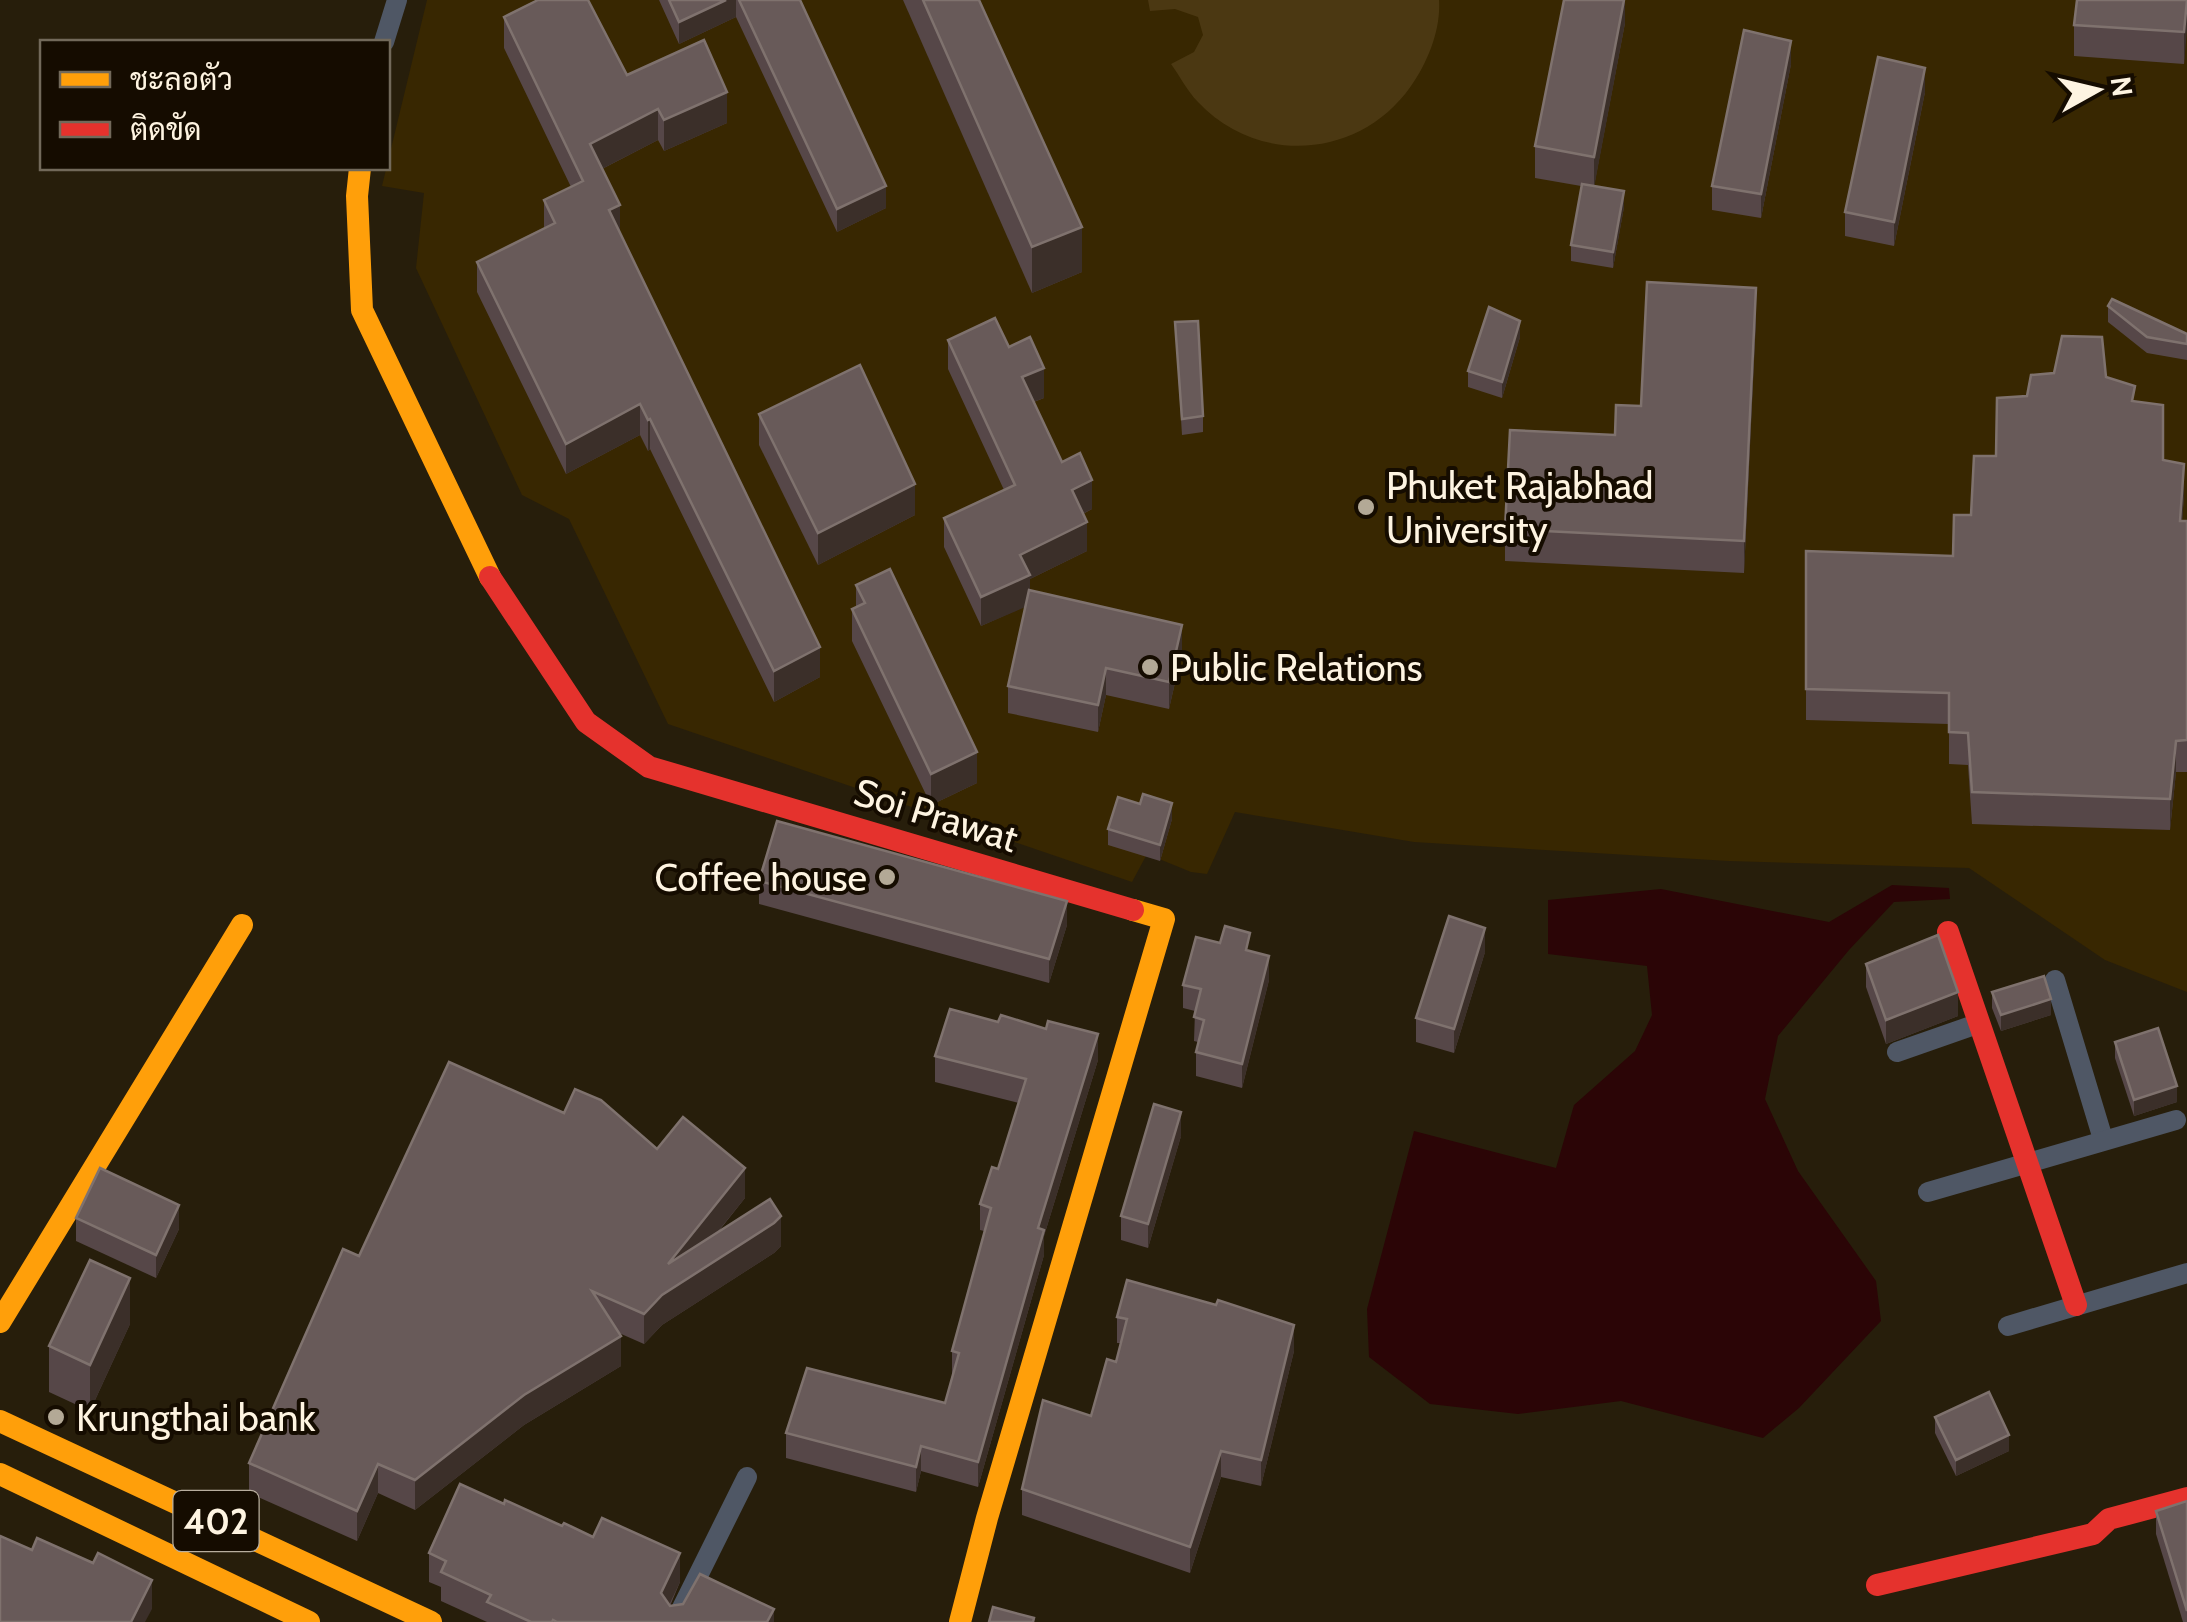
<svg xmlns="http://www.w3.org/2000/svg" width="2187" height="1622" font-family="Cabin,Sarabun,sans-serif">
<style>
.built{fill:#382701}
.green{fill:#4b3812}
.water{fill:#2b0506}
.lines{fill:none;stroke-linecap:round;stroke-linejoin:round}
.street{stroke:#4f5765;stroke-width:20}
.slow{stroke:#ff9f0a;stroke-width:22}
.jam{stroke:#e5322d;stroke-width:22}
.wall{fill:#564748}
.shaded-wall{fill:#3b2f29}
.building{fill:#685a59;stroke:#7f726e;stroke-width:2.5}
.poi-dot{fill:#b3a996;stroke:#150c00;stroke-width:4}
.labels{text-anchor:middle;dominant-baseline:central;stroke-width:8;stroke-linejoin:round;paint-order:stroke}
.shield{fill:#150c00;stroke:#b8ae9e;stroke-width:2.5}
.shield-label{font-size:35px;font-weight:bold;fill:#fef4e1}
.poi-label{font-size:38px;fill:#fef4e1;stroke:#150c00;text-anchor:start}
.street-label{font-size:38px;fill:#fef4e1;stroke:#150c00}
</style>
<rect width="100%" height="100%" fill="#271e0b"/>
<!-- built -->
<path class="built" d="M427,0h1760v992l-82,-32 -136,-92 -240,-7 -315,-19 -179,-30 -28,62 -16,-2 -44,-18 -15,28 -464,-158 -99,-205 -47,-24 -106,-227 8,-75 -42,-7z"/>
<!-- green -->
<path class="green" d="M1148,0h291c2,29 -11,62 -28,86 -50,72 -152,81 -213,16 -11,-11 -18,-26 -27,-38l23,-12 9,-17 -5,-18 -23,-8 -25,2z"/>
<!-- water -->
<path class="water" d="M1892,885l57,3 1,11 -56,3 -45,48 -71,86 -13,63 33,72 78,110 5,40 -82,87 -36,30 -142,-37 -103,13 -88,-10 -61,-47 -2,-48 47,-178 142,37 18,-63 61,-54 17,-36 -5,-49 -99,-12v-54l113,-11 168,33z"/>
<g class="lines">
<!-- street -->
<g class="street">
<path d="M384,42l13,-42"/>
<path d="M2055,980l48,159"/>
<path d="M1897,1052l80,-28"/>
<path d="M1928,1192l248,-72"/>
<path d="M2008,1326l179,-53"/>
<path d="M675,1622l72,-145"/>
</g>
<!-- slow -->
<g class="slow">
<path d="M360,168l-3,28 5,114 128,267"/>
<path d="M0,1322l242,-397"/>
<path d="M0,1421l431,201"/>
<path d="M0,1474l309,148"/>
<path d="M960,1622l27,-104 177,-599 -31,-9"/>
</g>
<!-- jam -->
<g class="jam">
<path d="M490,577l96,145 63,45 484,143"/>
<path d="M1948,932l128,373"/>
<path d="M1877,1585l216,-51 16,-15 78,-21"/>
</g>
</g>
<!-- wall -->
<g class="wall">
<path d="M659,0h141l86,208 -49,24 -101,-215 -57,27z"/>
<path d="M903,0h76l103,272 -50,21z"/>
<path d="M1625,0v23l-31,163 30,21 -11,61 -42,-7v-16l10,-59 -46,-8v-32z"/>
<path d="M2187,0l-3,64 -110,-8v-31z"/>
<path d="M504,17l223,106 -63,28 -6,-11 -56,29 18,64 200,444 -46,25 -124,-253 -2,2 -8,-16 -74,39 -89,-182v-30l67,-33v-29l27,-13 -67,-139z"/>
<path d="M1791,64l-30,154 -49,-8v-24z"/>
<path d="M1925,92l-31,154 -49,-10v-24z"/>
<path d="M2108,306l79,28v26l-40,-7 -39,-31z"/>
<path d="M1756,319l-12,254 -239,-12v-32l110,-94 26,-29z"/>
<path d="M1175,322l28,94v16l-21,3z"/>
<path d="M1520,337l-18,61 -34,-11v-16z"/>
<path d="M948,340l61,7 35,51 -10,4 28,60 30,47 -9,5 4,37 -57,28v11l152,62 -13,57 -63,-14 -8,37 -90,-19v-27l18,-80 -45,20 -37,-79v-29l60,-28 -56,-121z"/>
<path d="M2027,396l108,6 28,58 21,35 -2,26h5v251h-11l-6,58 -198,-6 -4,-59 -19,-1v-40l-143,-4v-169l147,5 43,-100z"/>
<path d="M759,414l156,101 -97,50 -59,-120z"/>
<path d="M856,585l121,198 -46,22 -79,-164v-32l4,-2z"/>
<path d="M1172,819l-12,42 -52,-16v-16z"/>
<path d="M759,881l308,44 -18,58 -290,-79z"/>
<path d="M1250,951l19,29 -27,108 -46,-12v-24l2,-10 -4,-1 1,-30 -12,-3v-23z"/>
<path d="M1485,952l-31,101 -38,-11v-24z"/>
<path d="M1866,964l92,52 -72,28 -20,-57z"/>
<path d="M1992,992l59,23 -50,16 -9,-23z"/>
<path d="M2115,1042l62,60 -43,14 -19,-58z"/>
<path d="M935,1056l163,4 -54,176v19l-66,232 -57,-16 -5,21 -130,-34v-25l159,-30 7,-27v-25l32,-120 -4,-1v-26l18,-35 21,-66 -84,-21z"/>
<path d="M564,1113l93,36 88,49 -27,34 63,14 -7,7 -112,72 -18,19 -25,-11 2,33 -97,59 -109,85 -37,-17 -21,48 -108,-48v-30l110,-207z"/>
<path d="M1181,1136l-33,112 -27,-8v-24z"/>
<path d="M76,1218l103,11 -23,49 -80,-37z"/>
<path d="M1117,1317l177,34 -33,135 -40,-9 -31,96 -168,-58v-26l69,-73 25,-54 5,-19h-4z"/>
<path d="M130,1324l-40,87 -41,-19v-46z"/>
<path d="M1935,1417l74,34 -53,25 -21,-43z"/>
<path d="M2187,1501v121h-4l-27,-88v-23z"/>
<path d="M429,1553l251,29 -10,24 104,16h-287l-46,-21v-14l-12,-5z"/>
</g>
<!-- shaded-wall -->
<g class="shaded-wall">
<path d="M726,0h10v17l-57,27v-22z"/>
<path d="M1624,0h1v23l-31,165v-31z"/>
<path d="M2187,0v30l-3,34v-32z"/>
<path d="M1791,41v23l-30,154v-24z"/>
<path d="M1925,68v24l-31,154v-24z"/>
<path d="M727,92v31l-63,28v-31z"/>
<path d="M658,109v31l-68,35v-31z"/>
<path d="M886,186v22l-49,24v-23z"/>
<path d="M1624,191v16l-11,61v-16z"/>
<path d="M620,205v31l-11,-26z"/>
<path d="M1082,227v45l-50,21v-46z"/>
<path d="M1756,288v31l-12,254v-32z"/>
<path d="M1520,321v16l-18,61v-16z"/>
<path d="M1044,368v30l-22,8v-29z"/>
<path d="M640,404v31l-74,39v-30z"/>
<path d="M650,419v30l-2,2v-31z"/>
<path d="M2184,464v31l-4,57v-31z"/>
<path d="M1092,480v29l-20,10v-29z"/>
<path d="M915,484v31l-97,50v-32z"/>
<path d="M1087,522v29l-57,28v26l-49,21v-29l39,-42z"/>
<path d="M1182,625v27l-13,57v-27z"/>
<path d="M820,647v30l-46,25v-31z"/>
<path d="M1106,668v27l-8,37v-27z"/>
<path d="M2176,741v31l-6,58v-31z"/>
<path d="M977,752v31l-46,22v-31z"/>
<path d="M1172,803v16l-12,42v-16z"/>
<path d="M1067,901v24l-18,58v-24z"/>
<path d="M1485,928v24l-31,101v-24z"/>
<path d="M1269,956v24l-27,108v-24z"/>
<path d="M1958,992v24l-72,28v-24z"/>
<path d="M2051,999v16l-50,16v-16z"/>
<path d="M1098,1034v26l-54,176v19l-66,232v-25l60,-234z"/>
<path d="M2177,1086v16l-43,14v-16z"/>
<path d="M1181,1112v24l-33,112v-24z"/>
<path d="M745,1168v30l-74,91 110,-73v30l-7,7 -112,72 -18,19v-30l24,-50z"/>
<path d="M179,1205v24l-23,49v-23z"/>
<path d="M130,1278v46l-40,87v-46z"/>
<path d="M1294,1325v26l-33,135v-26z"/>
<path d="M621,1336v30l-97,59 -109,85v-30l109,-85z"/>
<path d="M2009,1435v16l-53,25v-16z"/>
<path d="M921,1446v25l-5,21v-25z"/>
<path d="M1221,1451v26l-31,96v-26z"/>
<path d="M378,1464v29l-21,48v-30z"/>
<path d="M680,1553v29l-19,40v-29z"/>
<path d="M152,1580v29l-7,13h-14z"/>
<path d="M774,1609v13h-7z"/>
</g>
<!-- building -->
<g class="building">
<path d="M538,0h50l39,75 77,-35 23,52 -63,28 -6,-11 -68,35 30,61 -11,5 211,437 -46,24 -124,-252 -2,1 -8,-16 -74,40 -89,-182 78,-39 -11,-23 39,-19 -79,-164z"/>
<path d="M669,0h57l-47,22z"/>
<path d="M739,0h61l86,186 -49,23z"/>
<path d="M923,0h56l103,227 -50,20z"/>
<path d="M1564,0h60l-30,157 -59,-11z"/>
<path d="M2077,0h110l-3,32 -110,-7z"/>
<path d="M1744,30l47,11 -30,153 -49,-8z"/>
<path d="M1878,57l47,11 -31,154 -49,-10z"/>
<path d="M1582,184l42,7 -11,61 -42,-7z"/>
<path d="M1647,282l109,6 -12,253 -239,-12 5,-99 105,5 1,-30 25,1z"/>
<path d="M2112,299l75,35v10l-40,-7 -39,-31z"/>
<path d="M1489,307l31,14 -18,61 -34,-11z"/>
<path d="M995,318l14,29 21,-10 14,31 -22,9 40,85 18,-9 12,27 -20,10 15,32 -67,33 10,20 -49,22 -37,-79 71,-33 -67,-145z"/>
<path d="M1198,321l5,95 -21,3 -7,-97z"/>
<path d="M2062,336l40,1 4,40 29,9 -3,15 31,4v55l21,4 -4,57h7v219l-11,1 -6,58 -198,-7 -4,-59 -19,-1v-39l-143,-4v-138l147,5 1,-41h17l3,-59h22l1,-58 30,-2 4,-21 23,-2z"/>
<path d="M860,365l55,119 -97,49 -59,-119z"/>
<path d="M890,569l87,183 -46,22 -79,-165 13,-6 -9,-18z"/>
<path d="M1029,590l153,35 -13,57 -63,-14 -8,37 -90,-19z"/>
<path d="M1143,794l29,9 -12,42 -52,-16 10,-32 22,7z"/>
<path d="M777,821l290,80 -18,58 -290,-78z"/>
<path d="M1449,916l36,12 -31,101 -38,-11z"/>
<path d="M1225,926l25,7 -4,17 23,6 -27,108 -46,-12 8,-32 -10,-3 7,-28 -18,-4 13,-48 24,6z"/>
<path d="M1938,935l20,57 -72,28 -20,-56z"/>
<path d="M2044,976l7,23 -50,16 -9,-23z"/>
<path d="M950,1009l48,13 3,-7 45,14 2,-8 50,13 -60,194 6,2 -66,232 -57,-16 -5,21 -130,-34 21,-65 138,35 14,-50 -7,-2 39,-143 -11,-4 12,-37 6,2 28,-90 -91,-23z"/>
<path d="M2158,1028l19,58 -43,14 -19,-58z"/>
<path d="M449,1062l115,51 11,-24 26,11 56,49 26,-32 62,51 -77,96 102,-65 11,17 -7,7 -112,72 -18,19 -52,-23 29,45 -97,59 -109,85 -37,-16 -21,47 -108,-48 94,-214 16,7z"/>
<path d="M1154,1104l27,8 -33,112 -27,-8z"/>
<path d="M100,1168l79,37 -23,50 -80,-37z"/>
<path d="M90,1260l40,18 -40,87 -41,-19z"/>
<path d="M1127,1280l89,25 2,-5 76,25 -33,135 -40,-9 -31,96 -168,-58 21,-89 48,16 16,-57 9,3 11,-43 -10,-2z"/>
<path d="M1989,1392l20,43 -53,25 -21,-43z"/>
<path d="M460,1484l44,20 1,-4 57,26 2,-3 29,14 9,-19 78,35 -19,40 9,13 13,-2 17,-30 74,35 -7,13h-210l-4,-2 -1,2h-21l-44,-20 4,-7 -50,-23 5,-11 -17,-8z"/>
<path d="M2187,1501v110l-31,-100z"/>
<path d="M0,1536l32,14 5,-12 56,25 5,-10 54,27 -21,42h-131z"/>
<path d="M993,1607l41,11 -1,4h-44z"/>
</g>
<!-- markers -->
<g class="poi-dot">
<circle cx="1366" cy="507" r="10"/>
<circle cx="1150" cy="667" r="10"/>
<circle cx="887" cy="877" r="10"/>
<circle cx="56" cy="1417" r="10"/>
</g>
<g class="labels">
<!-- shield labels -->
<rect class="shield" x="173.5" y="1491" width="85" height="60" rx="8"/>
<g class="shield-label">
<text x="216" y="1521">402</text>
</g>
<!-- poi labels -->
<g class="poi-label">
<text x="1386" y="485">Phuket Rajabhad<tspan x="1386" dy="44">University</tspan></text>
<text x="1170" y="667">Public Relations</text>
<text x="867" y="877" text-anchor="end">Coffee house</text>
<text x="76" y="1417">Krungthai bank</text>
</g>
<!-- street labels -->
<g class="street-label">
<text transform="translate(936 815) rotate(17)">Soi Prawat</text>
</g>
</g>
<!-- legend -->
<rect x="40" y="40" width="350" height="130" fill="#150c00" stroke="#72695a" stroke-width="2.5"/>
<rect x="60" y="72" width="50" height="15" fill="#ff9f0a" stroke="#72695a" stroke-width="2.5"/>
<text x="130" y="90" font-size="30" fill="#fef4e1">ชะลอตัว</text>
<rect x="60" y="122" width="50" height="15" fill="#e5322d" stroke="#72695a" stroke-width="2.5"/>
<text x="130" y="140" font-size="30" fill="#fef4e1">ติดขัด</text>
<!-- north arrow -->
<g transform="translate(2097 90) rotate(82)" stroke="#150c00" stroke-width="8" paint-order="stroke">
<path d="M0-8L18 38L0 25L-18 38Z" fill="#fef4e1"/>
<text y="-15" font-size="28" font-weight="bold" text-anchor="middle" fill="#fef4e1">N</text>
</g>
</svg>
